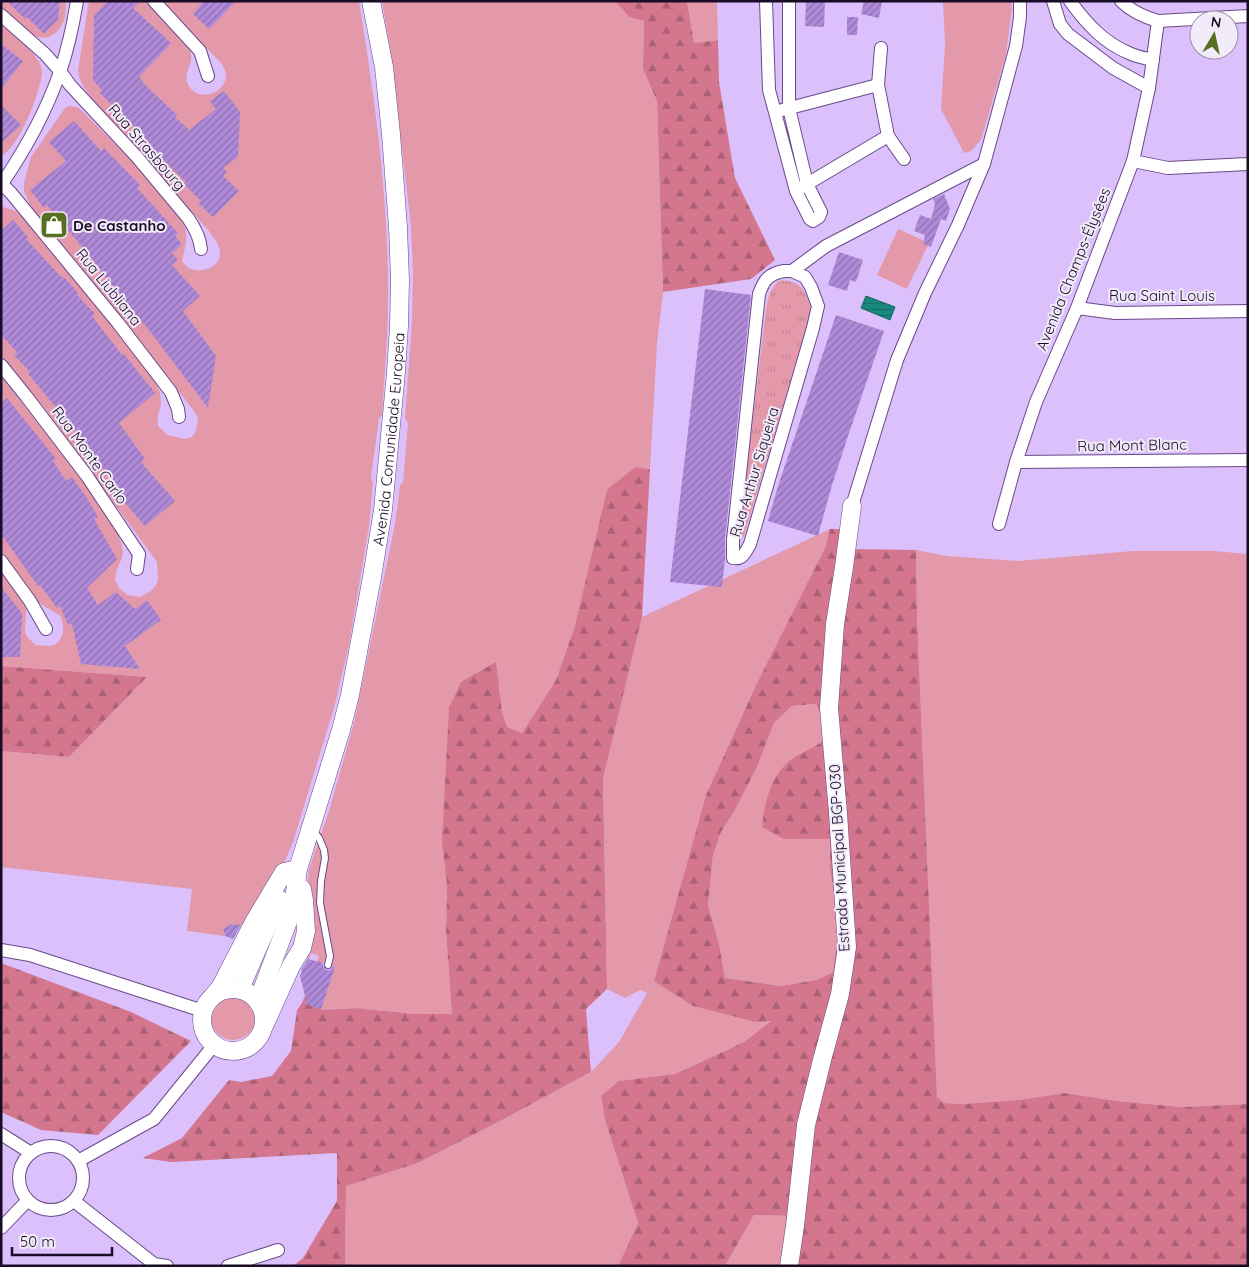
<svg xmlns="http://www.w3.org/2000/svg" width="1249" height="1267" font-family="Quicksand,sans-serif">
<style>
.green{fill:#e499aa}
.forest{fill:url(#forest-firs);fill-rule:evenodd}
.park{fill:url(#park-tufts)}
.water{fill:url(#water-rules);stroke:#196464}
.building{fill:url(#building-hatch)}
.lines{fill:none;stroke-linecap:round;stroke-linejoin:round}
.lane-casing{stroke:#69498a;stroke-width:8}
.street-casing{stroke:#69498a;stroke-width:14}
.secondary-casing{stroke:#69498a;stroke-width:19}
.lane{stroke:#fff;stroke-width:6}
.street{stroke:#fff;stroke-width:12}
.secondary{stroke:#fff;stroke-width:18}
.labels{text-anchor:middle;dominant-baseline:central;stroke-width:4;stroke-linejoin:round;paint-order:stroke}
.street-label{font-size:15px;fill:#190c26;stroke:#f2ebfa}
.poi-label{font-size:15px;font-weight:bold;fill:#190c26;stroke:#f2ebfa;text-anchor:start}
</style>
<defs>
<pattern id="forest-firs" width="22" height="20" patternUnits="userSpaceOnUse" patternTransform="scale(1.25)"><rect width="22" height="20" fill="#d4778e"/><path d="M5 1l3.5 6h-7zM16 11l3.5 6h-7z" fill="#ab6074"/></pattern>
<pattern id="park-tufts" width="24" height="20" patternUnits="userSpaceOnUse" patternTransform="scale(1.25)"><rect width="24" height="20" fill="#e499aa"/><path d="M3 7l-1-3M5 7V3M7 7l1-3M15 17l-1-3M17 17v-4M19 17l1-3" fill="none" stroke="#c38392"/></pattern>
<pattern id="water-rules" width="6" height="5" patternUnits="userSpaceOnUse" patternTransform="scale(1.25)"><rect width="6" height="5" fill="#19897f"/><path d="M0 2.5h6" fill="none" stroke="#166e68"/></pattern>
<pattern id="building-hatch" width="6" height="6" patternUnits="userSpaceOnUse" patternTransform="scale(1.25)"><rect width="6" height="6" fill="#af8ad8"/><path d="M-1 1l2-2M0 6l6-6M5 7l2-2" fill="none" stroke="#8e6faf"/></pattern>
</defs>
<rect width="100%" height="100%" fill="#dbc0fb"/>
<!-- green -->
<g class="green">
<path d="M1,1h65c0,5 0,11 -1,16 -3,11 -13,24 -26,20 -15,-4 -27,-19 -38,-30z"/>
<path d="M89,1h57l42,44c2,5 4,9 3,15 -2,10 -8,17 -2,26 10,17 37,7 37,-11 0,-4 -3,-8 -4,-11l-61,-63h198c16,99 30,200 29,300 0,38 -4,76 -6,114l-3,3 -8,60 2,4 -4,44 -20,119 -15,63 -41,134 -11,26 -34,53 -9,5 -7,-2 -9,5 2,7 -38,-5 5,-42 -191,-22v-116l68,6 78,-80 -146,-11v-95l20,24 5,14 -1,23 3,6 8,7 13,1 6,-1 5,-5 3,-7v-8l-2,-8 -2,-2 -20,-12 -38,-52v-175l88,112 28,45 4,9 2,9 -1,7 -5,11 -2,10 4,9 8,7 13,2 11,-6 5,-6 2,-5 -1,-18 -112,-153 -44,-53v-147l2,-2 10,3 8,4 42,50 91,114 6,15 1,12 -3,10v11l10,9 17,4 7,-2 4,-6 2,-13 -4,-7 -86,-111 -58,-70 -17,-18 -9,-21v-8l7,-26 34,-49 5,-2 9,2 53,53 50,59c8,15 3,26 0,41 1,1 5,6 5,6 10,7 32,2 33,-12 1,-10 -7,-18 -12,-25l-108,-122c-9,-11 -21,-23 -22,-38z"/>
<path d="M382,1h233l14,16 15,3 -1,49 14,32 6,191 -6,52 -7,125 -15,-2 -60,159 -19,54 -34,53 -15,-6 -5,-15 -6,-49 -49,221 -1,48 6,82h-36l-61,-6 -34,2 14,-43 -18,-6 2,-5 -8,-3 -2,6 -5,-2 4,-55v-22l1,-11 20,-58 25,-88 41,-199 5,-39 3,-3 5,-59 -3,-5 7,-97 1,-49 -2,-47 -21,-176z"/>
<path d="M687,1h30l1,39 -24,3z"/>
<path d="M943,1h68l1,7 -6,46 -25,86 -10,11 -7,2 -23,-44 4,-65z"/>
<path d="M1,23c10,9 30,25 36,36 3,3 5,10 5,14 -2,20 -23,75 -41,83z"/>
<path d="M898,229l31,14 -22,46 -30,-14z"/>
<path d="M830,529l-5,19 -68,135 -51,112 -52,186 118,39 -28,22 -69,32 -55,7 -19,15 4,24 33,103 -20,43h-273l1,-80 72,-23 84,-43 89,-48 28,-30 28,-49 -7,-3 -15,8 -18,-9 -4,-210 39,-162z"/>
<path d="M916,550l31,6 71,5 115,-10h81l34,3v550l-67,3 -64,-6 -53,-8 -45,7 -57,4 -18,-1 -7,-6 -20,-480z"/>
<path d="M816,704l6,15v23l-38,97h46v29l6,35 1,38 -4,31 -16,8 -36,6 -56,-8 -6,-34 -11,-39 5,-50 8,-23 13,-20 23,-45 17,-44 18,-17z"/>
<circle cx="233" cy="1018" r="22"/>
<path d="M754,1215l43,1 -5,50h-67z"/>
</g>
<!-- forest -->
<g class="forest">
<path d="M615,1h72l7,42 24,-3 1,42 16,96 40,82 -24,19 -88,13 -6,-191 -14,-32 1,-48 -15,-4z"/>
<path d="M635,467l15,2 -8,148 -39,162 4,210 -21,20 5,63 -89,48 -84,43 -72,23 -1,80h-52l10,-8 34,-57v-48l-166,9 -28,-4 39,-20 47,-58 12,2 31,-6 19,-25 6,-41 5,-7 11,-27 -1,-1 5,-14 4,1 -9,33 -3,-1 -4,9 16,7 34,-2 61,6h36l-6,-82 1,-48 -5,-42 7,-134 12,-26 35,-20 6,50 5,15 15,6 34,-53 19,-54 32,-136z"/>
<path d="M830,529h25l-3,20 64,1 1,67 20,480 7,6 18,1 57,-4 45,-7 53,8 64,6 67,-3v162h-456l5,-50 -43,-1 -29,51h-107l20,-43 -33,-103 -4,-24 18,-15 56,-7 69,-32 27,-21 -15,1 -63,-16 -39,-25 52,-186 51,-112 68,-135zM816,704l6,15v23c-9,6 -26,13 -34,20 -19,18 -23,41 -26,65l22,12h46v29l6,35 1,38 -4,31 -16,8 -36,6 -56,-8 -6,-34 -11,-39 5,-50 8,-23 13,-20 23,-45 17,-44 18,-17z"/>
<path d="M1,666l146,11 -78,80 -68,-6z"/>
<path d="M1,963l130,49 60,29 -93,94 -57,-5 -40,-18z"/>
</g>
<!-- park -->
<path class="park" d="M778,281c22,-3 29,12 33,30l-67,225 -2,2 -3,-4 27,-225c2,-11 4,-19 12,-28z"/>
<!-- water -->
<path class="water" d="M866,296l29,11 -5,13 -29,-12z"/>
<!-- building -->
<g class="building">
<path d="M7,1h53l-2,19 -14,14 -17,-17 -2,2z"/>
<path d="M108,1h32l-7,7 38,35 -32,34 4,4 -1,1 35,33 -2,2 14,13 27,-21 -6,-8 14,-10 16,21 -2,45 -15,11 4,4 -4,4 16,15 -26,26 -15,-14 3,-2 -17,-17 2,-2 -37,-36 2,-2 -51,-51 2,-3 -9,-10 1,-65z"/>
<path d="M204,1h32l-27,28 -16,-15z"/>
<path d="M806,1h19l-1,26 -19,-1z"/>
<path d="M864,1h18l-3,17 -18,-4z"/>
<path d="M847,17h11l-1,18h-10z"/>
<path d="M1,44l22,17 -22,28z"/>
<path d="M1,105l20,20 -20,18z"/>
<path d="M74,121l27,30 3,-3 36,37 -3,3 41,45 -3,3 7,8 -10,9 6,7 -6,5 28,31 -17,15 33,45 -8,52 -56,-74 -40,-49 -19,-25 -29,-35 -1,1 -16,-21 -3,3 -14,-18 36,-29 -17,-19z"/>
<path d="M944,194l6,15 -4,12 -5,-2 -10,28 -8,-3 2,-9 -11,-4 6,-16 11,4 4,-15 -2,-5z"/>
<path d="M13,220l15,17 -2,2 36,39 1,-2 15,17 -1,2 18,19 -3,2 30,39 2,-1 31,39 -36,30 26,36 -4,3 34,39 -30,25 -32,-37 3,-2 -27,-39h1l-62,-74 2,-2 -16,-17 3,-3 -16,-17v-104z"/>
<path d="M839,252l24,8 -7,22 -6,-2 -3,11 -19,-6z"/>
<path d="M705,289l46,6 -26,244v20l-3,28 -52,-5z"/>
<path d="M836,315l48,16 -35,102 -17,52 -14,51 -50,-15 10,-35z"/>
<path d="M7,398l49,61 -3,2 13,20 6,-4 14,20 12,20 -4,2 23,40 -30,29 11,17 18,-13 19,17 12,-9 14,20 -36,26 15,23 -59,-5 -9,-40 -4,1 -8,-19 -3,2 -17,-23 -2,1 -37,-52v-131z"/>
<path d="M1,587l21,26 -2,44h-19z"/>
<path d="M232,924l9,1 -8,14 -8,-3 -2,-7z"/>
<path d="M308,959l15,4v4l3,3h4l3,-4 2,1 -14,43 -16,-7 1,-3 -6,-24 2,-5 -1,-1z"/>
</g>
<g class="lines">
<defs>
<path id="lane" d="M313,830l6,8 5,12 1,8 -4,23 -1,22 10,53 -2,9"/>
<g id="street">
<path d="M154,1l46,50 8,25"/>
<path d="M766,1l3,89 27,101 14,28 3,2 6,-4 2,-5 -14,-28 -18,-76v-107"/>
<path d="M1053,1l7,23 8,10 45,34 36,20"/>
<path d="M1070,1c16,22 34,42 59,52 8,4 16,5 24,7"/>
<path d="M1121,1c11,11 23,16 37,20l90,-5"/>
<path d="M1,15l44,39 15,17 10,14 67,72 51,61c7,10 12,19 13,31"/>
<path d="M881,48l-3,37 10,51 16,23"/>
<path d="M782,110l96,-25"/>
<path d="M1133,161l35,7 80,-4"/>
<path d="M1,183l10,10 107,130 53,69 7,17 1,8"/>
<path d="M1,185c24,-35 45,-73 59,-113 8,-23 13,-47 17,-71"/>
<path d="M802,187l86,-51"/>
<path d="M784,271h8l13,6 6,10 7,19 -5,22 -63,216c-4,7 -7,16 -17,14v-18l26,-246c5,-14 9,-20 25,-23z"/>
<path d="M792,271l34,-25 158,-82"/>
<path d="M1077,308l38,5 133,-2"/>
<path d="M1,365l25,31 61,80 52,78 -2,15"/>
<path d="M1016,462l232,-2"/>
<path d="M852,506l45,-146 28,-67 33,-68 26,-61 32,-118 4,-29v-16"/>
<path d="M999,524l17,-62 20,-60 41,-94 56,-147 16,-73 9,-67"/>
<path d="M1,561l29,40 16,28"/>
<path d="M1,950l29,5 173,56"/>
<path d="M1,1134l30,19"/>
<circle cx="51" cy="1178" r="32"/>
<path d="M78,1161l76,-42 60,-74"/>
<path d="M74,1201l80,63 13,2"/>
<path d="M1,1228l26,-27"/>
<path d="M228,1266l50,-16"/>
</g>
<g id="secondary">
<path d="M240,989l39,-90"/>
<circle cx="233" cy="1020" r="31"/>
<path d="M213,996l7,-8 34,-66 30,-50 14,-3"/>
<path id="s1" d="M259,1003l2,-10 32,-85 5,-39 43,-139 9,-35 22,-118 11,-67 13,-138 3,-46 1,-46 -2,-53 -7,-93 -7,-67 -13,-66"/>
<path d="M264,1026l27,-60 11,-18 4,-17 -2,-31 -2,-11"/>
<path d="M789,1266l6,-40 11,-101 16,-65 18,-66 7,-47 -9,-134 -9,-105 6,-84 9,-57 8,-61"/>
</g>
</defs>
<!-- lane casing -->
<use href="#lane" class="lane-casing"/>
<!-- street casing -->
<use href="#street" class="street-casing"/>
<!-- secondary casing -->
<use href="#secondary" class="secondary-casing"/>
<!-- lane -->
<use href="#lane" class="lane"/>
<!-- street -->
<use href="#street" class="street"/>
<!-- secondary -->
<use href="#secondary" class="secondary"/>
</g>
<!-- icons -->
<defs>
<symbol id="shop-square" viewBox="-11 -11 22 22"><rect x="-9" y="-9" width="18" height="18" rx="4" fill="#576f21" stroke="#f2ebfa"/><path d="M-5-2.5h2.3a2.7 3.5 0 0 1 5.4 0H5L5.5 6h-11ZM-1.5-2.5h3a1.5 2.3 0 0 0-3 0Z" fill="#fff"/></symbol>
</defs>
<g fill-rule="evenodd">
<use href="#shop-square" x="38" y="209" width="32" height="32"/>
</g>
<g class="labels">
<!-- street labels -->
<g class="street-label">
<text transform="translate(147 147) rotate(49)">Rua Strasbourg</text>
<text transform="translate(1073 269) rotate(-68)">Avenida Champs-Élysées</text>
<text transform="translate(109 287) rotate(51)">Rua Liubliana</text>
<text x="1162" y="295">Rua Saint Louis</text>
<text stroke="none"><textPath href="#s1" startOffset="581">Avenida Comunidade Europeia</textPath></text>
<text transform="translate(1132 445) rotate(-1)">Rua Mont Blanc</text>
<text transform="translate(90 455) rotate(54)">Rua Monte Carlo</text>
<text transform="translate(754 472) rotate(-73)">Rua Arthur Siqueira</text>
<text transform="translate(839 858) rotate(-93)">Estrada Municipal BGP-030</text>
</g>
<!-- poi labels -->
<g class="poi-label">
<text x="73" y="225">De Castanho</text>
</g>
</g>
<!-- border -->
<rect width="1249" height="1267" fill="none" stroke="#190c26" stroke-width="5"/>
<!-- north arrow -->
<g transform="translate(1214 35) rotate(9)"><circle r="24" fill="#f2ebfa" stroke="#9b92a5"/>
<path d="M0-4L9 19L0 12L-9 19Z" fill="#576f21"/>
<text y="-8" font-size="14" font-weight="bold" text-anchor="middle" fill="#190c26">N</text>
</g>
<!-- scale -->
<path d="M12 1247v8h100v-8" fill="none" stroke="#190c26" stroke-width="2.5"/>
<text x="20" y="1247" font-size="15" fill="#190c26" stroke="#f2ebfa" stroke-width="4" paint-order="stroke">50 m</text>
</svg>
